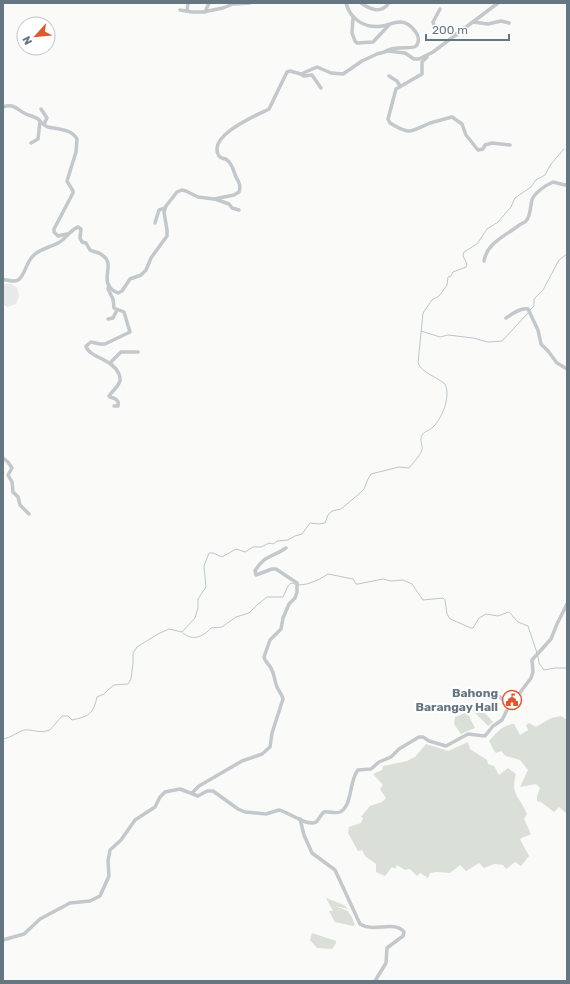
<svg xmlns="http://www.w3.org/2000/svg" width="570" height="984" font-family="Rubik,sans-serif">
<style>
.built{fill:#e8e9e9}
.green{fill:#dadfd7}
.lines{fill:none;stroke-linecap:round;stroke-linejoin:round}
.stream{stroke:#bbc7cb;stroke-width:1}
.minor{stroke:#c3c8cc;stroke-width:3.5}
.labels{text-anchor:middle;dominant-baseline:central;stroke-width:4;stroke-linejoin:round;paint-order:stroke}
.poi-label{font-size:12px;font-weight:bold;fill:#657683;stroke:#fff;text-anchor:end}
</style>
<rect width="100%" height="100%" fill="#fafaf8"/>
<!-- built -->
<path class="built" d="M6,284h5l6,4 2,8 -3,8 -9,3 -4,-3v-18z"/>
<!-- green -->
<g class="green">
<path d="M478,705l15,17 -5,4 -15,-15z"/>
<path d="M467,712l8,16 -14,6 -7,-10 1,-7z"/>
<path d="M561,716l6,4v94l-8,-7 -5,5 -13,-10 -4,-1v-5l3,-8 -4,-4 -16,3 8,-17 -8,-10 -14,-4 -5,-5 -5,2c-4,-4 -4,-8 -7,-12 7,-8 13,-16 25,-17l6,11 8,-5 -2,-5 3,-2 7,4 15,-9z"/>
<path d="M468,742l2,7 17,11 1,4 6,2 5,9 9,-7 8,6c-6,22 4,22 11,40l-3,5 7,15 -11,5 9,17 -8,10 -6,-4 -9,7 -3,-4 -9,-1 -10,4 -5,-5 -13,8 -6,-6 -10,8 -13,-1 -7,1 -2,5 -8,-5 -3,3 -7,-7 -5,1 -8,-5 -2,4 -3,-2 -7,9 -9,-4v-8l-11,-8 -3,-6 -4,1 -10,-18 1,-6 12,-4 2,-5 -2,-1 9,-11 12,-4 4,-4 -6,-9 3,-4 -10,-11 9,-4 1,-4 24,-5 8,-4 11,-13 22,7z"/>
<path d="M326,898l18,7 4,4 -13,-3 13,5 2,4 -3,-1 4,1 4,10 -2,1 -18,-4 -6,-11h4z"/>
<path d="M312,933l24,8v2l-4,6 -15,-1 -7,-8z"/>
</g>
<g class="lines">
<!-- stream -->
<g class="stream">
<path d="M530,310l4,-4v-7l9,-9 16,-30 8,-6"/>
<path d="M421,331l19,6 8,-2 25,3 15,4 14,-1 26,-28"/>
<path d="M183,633c10,9 21,3 28,-5l11,-1 14,-10 13,-4 8,-8 10,-8h16l5,-11 3,-3 8,2 8,-1 11,-4 10,-6 25,5 3,5h2l25,-5 8,2 12,-1 9,4 11,16 20,-2 2,2 2,14 3,5 21,9h2l6,-10 7,-4 12,2 10,-4h1l9,10 10,4 9,27"/>
<path d="M538,656l1,7 5,7 11,-2h12"/>
<path d="M3,739c8,-1 14,-7 21,-9 10,-1 14,4 26,0l12,-14h6l4,4c18,-4 21,-6 25,-23l7,-3 5,-5 5,-4 14,-1 3,-5 2,-16v-10l4,-6 21,-13 11,-5 13,3 13,-14 3,-10v-9l8,-12 -2,-21 5,-13h4l9,4 14,-8 9,3 8,-5h8l8,-4 4,1 4,-3 11,-1 7,-4 7,-2 8,-11 9,1 6,-1 3,-8 4,-4 9,-2 19,-16 4,-4 4,-10 3,-5 28,-7 10,1c4,-5 11,-12 13,-18 1,-5 -3,-10 0,-15 2,-4 7,-4 10,-7 10,-9 19,-31 13,-44 -8,-7 -23,-11 -27,-21l5,-50 9,-13 7,-4 8,-11 1,-8 3,-1 2,-4 13,-5 1,-3 -4,-8 1,-4 13,-8 10,-15 11,-7 13,-15 4,-9 16,-11 5,-7 9,-5 6,-11 13,-15"/>
</g>
<!-- minor -->
<g class="minor">
<path d="M346,3c4,16 19,26 36,23 6,-1 12,-4 18,-4 10,0 24,15 16,24 -3,4 -20,-1 -30,5"/>
<path d="M361,3c10,7 20,11 28,0"/>
<path d="M440,9l-7,13c4,15 14,7 24,13"/>
<path d="M180,10l12,2h11l20,-4 10,-4 17,-1"/>
<path d="M187,11l1,-8"/>
<path d="M205,12l4,-9"/>
<path d="M353,17l-1,16 3,8 2,2 16,-1 16,-17"/>
<path d="M473,22l15,2 13,-3 8,2"/>
<path d="M427,57l-5,5v12l-26,15 -8,30 2,4c21,13 21,8 40,0 7,-2 15,-4 22,-6l10,7 4,11 12,15 5,-1 2,-4 7,-2 18,2"/>
<path d="M300,74l4,2 8,-1 9,13"/>
<path d="M389,76l8,5 3,5"/>
<path d="M3,107c12,-4 14,3 23,7 4,2 8,2 12,5 3,3 6,7 10,8 10,2 23,2 29,12l-1,13 -9,29 6,10v2l-19,36v3l4,4 9,-2"/>
<path d="M41,109l6,9 -3,6"/>
<path d="M31,143l7,-4 2,-18"/>
<path d="M215,199l14,5 3,4 7,2"/>
<path d="M155,223l4,-13 6,-2"/>
<path d="M484,261c3,-18 21,-25 34,-35 2,-2 6,-3 8,-5 5,-6 4,-14 6,-21 2,-7 14,-15 21,-18l12,3 2,-1"/>
<path d="M3,280c5,-1 10,3 15,0 7,-4 8,-18 15,-24 6,-7 18,-9 25,-13 8,-4 12,-13 20,-16l3,2 -1,9 2,4 4,1 4,7c4,2 9,2 12,5 16,10 -7,28 16,38l4,-2 8,-12 11,-4 5,-5 5,-12 16,-22v-6l-3,-18 2,-6 11,-14 5,-2 4,1 12,6 16,2 20,-4 5,-3c2,-6 0,-10 -3,-15 -2,-5 -4,-14 -9,-17 -2,-2 -6,-1 -8,-4 -13,-20 38,-41 50,-47l18,-37 3,-1 11,3 16,-7 14,6 12,1 19,-13 15,-7 11,-3 17,2 9,6h5l14,-7 65,-49"/>
<path d="M109,285l-1,4 5,10 1,9 10,4 6,20 -25,12h-5l-9,-2 -5,4c3,12 26,12 33,28 1,3 2,7 0,9 -2,5 -7,8 -10,13l1,1c4,1 10,3 8,9h-4"/>
<path d="M506,318c6,-4 15,-11 22,-9l10,21 3,14 7,7 9,12 10,6"/>
<path d="M108,319l5,-1 4,-8"/>
<path d="M110,363l11,-11h17"/>
<path d="M3,458l5,4 4,6 -4,7 4,7 1,10 5,5 2,8 9,9"/>
<path d="M497,695l14,10"/>
<path d="M192,793l7,-7 43,-25 20,-7 8,-7 2,-14 11,-34c-1,-6 -6,-9 -7,-15 -2,-6 -2,-11 -5,-16 -3,-5 -6,-6 -7,-11l6,-17 11,-11 2,-11 6,-14 6,-6 2,-6v-9l-21,-14h-4l-16,6 -1,-4c8,-15 18,-14 31,-23"/>
<path d="M300,819l4,16 8,18 23,17 25,54c14,9 34,-4 44,8l-1,4 -16,12 -1,15 -11,18"/>
<path d="M3,940l21,-6 16,-15 30,-16 20,-2 10,-5 9,-20 -1,-15 2,-11 11,-10 14,-20 20,-13 5,-10 5,-5 15,-3 18,7 9,-5h6l25,18 7,3 21,2 13,-4c10,2 28,17 37,12 3,-2 4,-7 8,-10 5,-1 11,2 16,0 13,-7 9,-32 18,-42l13,-1 8,-7 12,-5 8,-8 20,-12h4l6,4 17,5 22,-12 17,2 8,-10 9,-6 5,-10 24,-32 2,-6 -1,-12 19,-21 6,-15 10,-20"/>
</g>
</g>
<!-- icons -->
<defs>
<symbol id="civic-ring" viewBox="-11 -11 22 22"><circle r="9.5" fill="#fff" stroke="#e4572e" stroke-width="1.5"/><path d="M-.6-6.5H3V-4.5H.6V-3L4-1V1h2V6H-6V1h2V-1L-.6-3ZM-1.2 2.5V6h2.4V2.5Z" fill="#e4572e"/></symbol>
</defs>
<g fill-rule="evenodd">
<use href="#civic-ring" x="501" y="689" width="22" height="22"/>
</g>
<g class="labels">
<!-- poi labels -->
<g class="poi-label">
<text x="498" y="693">Bahong<tspan x="498" dy="14">Barangay Hall</tspan></text>
</g>
</g>
<!-- border -->
<rect width="570" height="984" fill="none" stroke="#657683" stroke-width="8"/>
<!-- north arrow -->
<g transform="translate(36 36) rotate(243)"><circle r="19" fill="#ffffff" stroke="#c1c8cd"/>
<path d="M0-3L7 15L0 10L-7 15Z" fill="#e4572e"/>
<text y="-6" font-size="11" font-weight="bold" text-anchor="middle" fill="#657683">N</text>
</g>
<!-- scale -->
<path d="M426 34v6h83v-6" fill="none" stroke="#657683" stroke-width="2"/>
<text x="432" y="34" font-size="12" fill="#657683" stroke="#ffffff" stroke-width="3" paint-order="stroke">200 m</text>
</svg>
